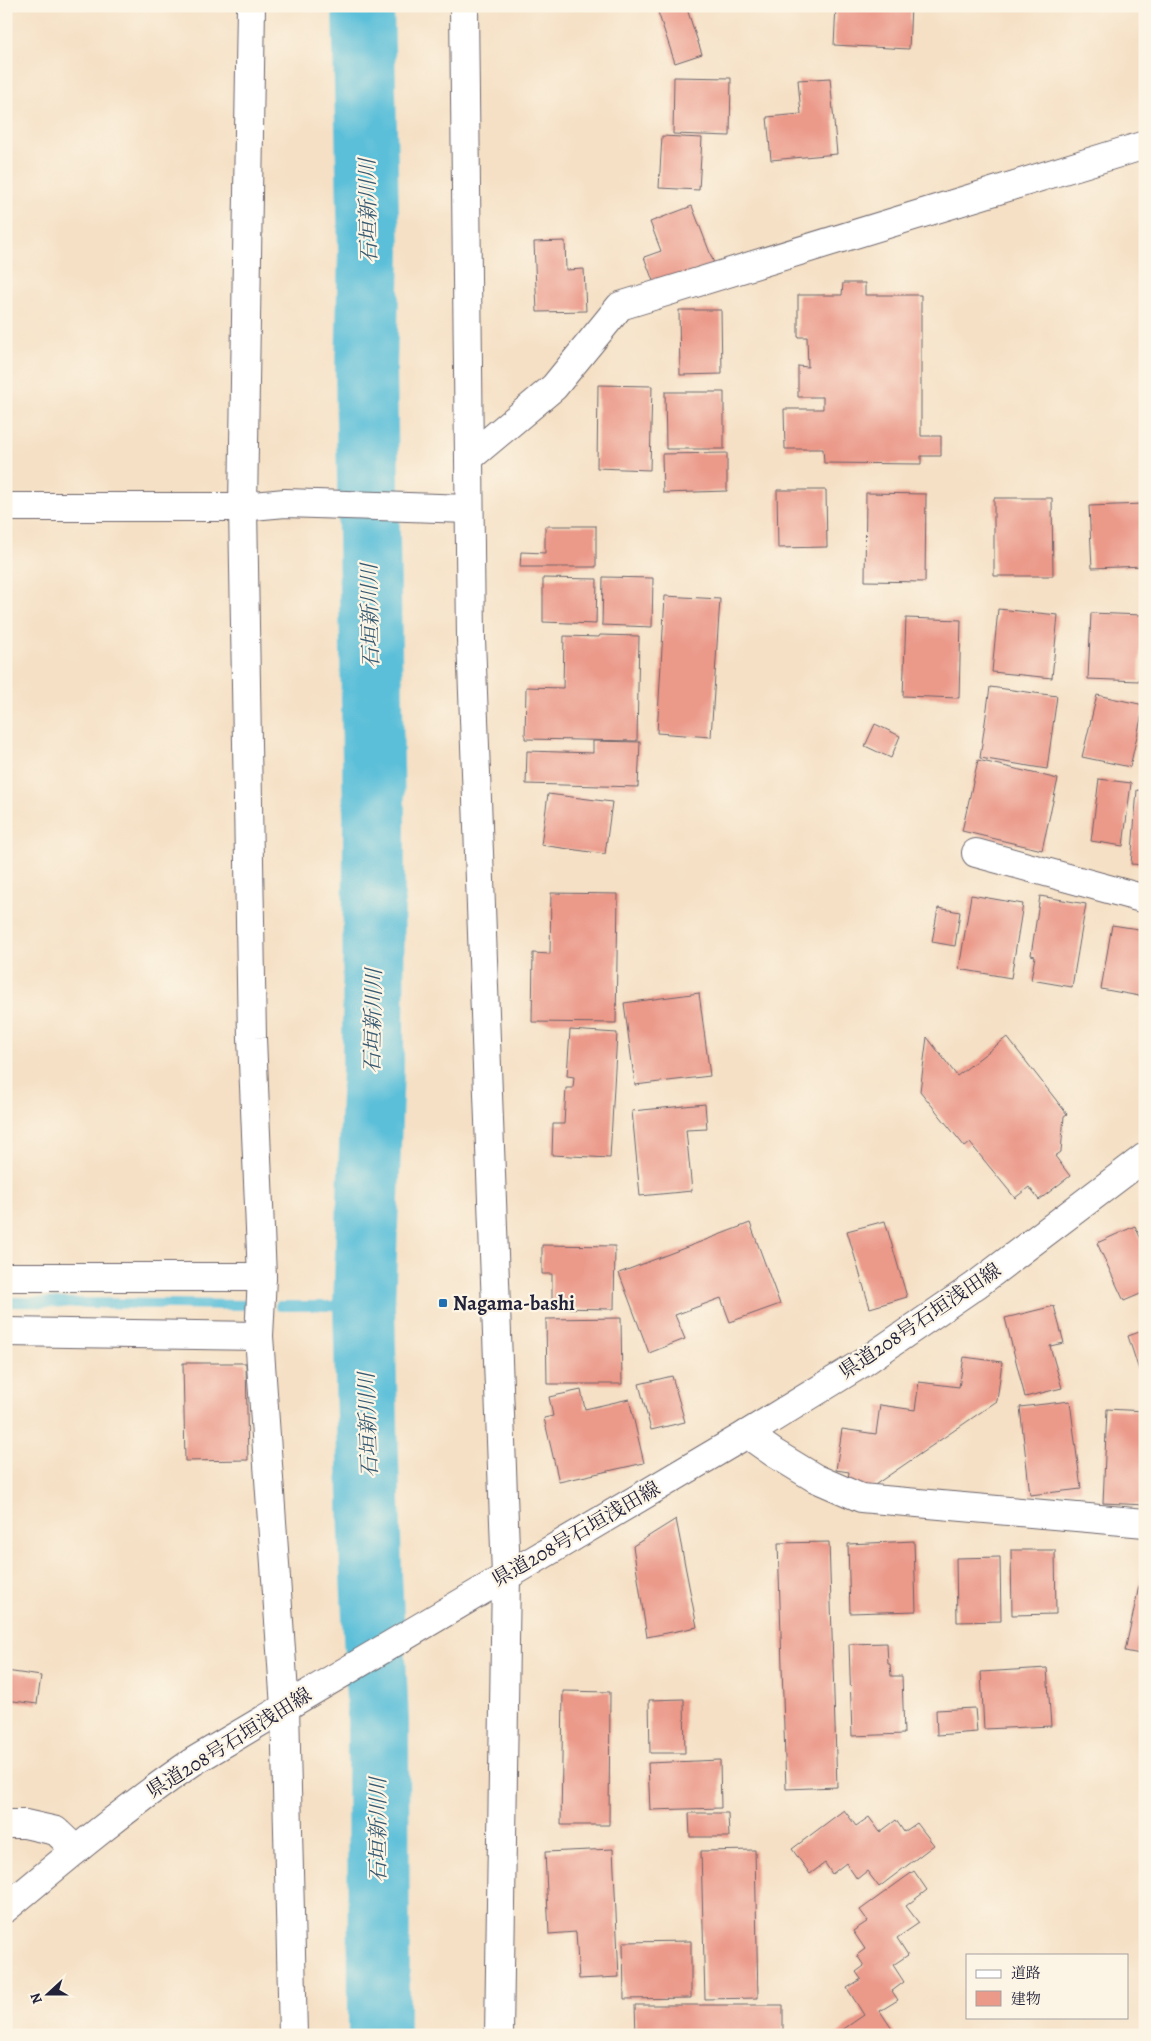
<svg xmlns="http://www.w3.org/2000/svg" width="1151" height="2041" font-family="Alegreya,'Noto Serif JP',serif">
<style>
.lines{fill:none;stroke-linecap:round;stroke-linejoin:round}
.stream{stroke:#5bbfd9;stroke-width:10}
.river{stroke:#5bbfd9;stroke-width:62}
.building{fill:#eb9989}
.street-casing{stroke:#6c646b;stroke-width:30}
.secondary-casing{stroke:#6c646b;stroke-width:30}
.street{stroke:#fff;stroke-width:28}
.secondary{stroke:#fff;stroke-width:28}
.poi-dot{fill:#1f6fb2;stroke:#fcf5e5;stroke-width:2}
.labels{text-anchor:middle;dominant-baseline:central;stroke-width:4.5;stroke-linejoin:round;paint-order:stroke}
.poi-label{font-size:20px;font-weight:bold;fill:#22223b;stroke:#fcf5e5;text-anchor:start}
.street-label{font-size:20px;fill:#22223b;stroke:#fcf5e5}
.water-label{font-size:21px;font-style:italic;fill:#365972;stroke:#fcf5e5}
</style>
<rect width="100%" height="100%" fill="#fcf5e5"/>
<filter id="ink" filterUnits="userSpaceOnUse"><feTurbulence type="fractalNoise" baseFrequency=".02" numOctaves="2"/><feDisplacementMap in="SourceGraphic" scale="10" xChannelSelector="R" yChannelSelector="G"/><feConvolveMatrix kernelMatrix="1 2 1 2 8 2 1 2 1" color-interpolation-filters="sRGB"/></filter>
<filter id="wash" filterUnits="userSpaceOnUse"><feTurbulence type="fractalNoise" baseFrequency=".0096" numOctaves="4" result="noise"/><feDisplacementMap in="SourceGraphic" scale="20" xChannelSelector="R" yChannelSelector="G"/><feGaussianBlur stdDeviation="1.12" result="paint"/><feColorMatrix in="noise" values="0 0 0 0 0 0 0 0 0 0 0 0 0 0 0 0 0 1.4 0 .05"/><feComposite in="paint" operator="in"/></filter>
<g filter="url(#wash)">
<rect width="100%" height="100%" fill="#f5e0c5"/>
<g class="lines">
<!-- stream -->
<g class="stream">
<path d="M6,1302l239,3"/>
<path d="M280,1306h84"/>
</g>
<!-- river -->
<path class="river" d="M363,6l6,246 -3,117 8,448 -1,251 -9,238 7,268 7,147 1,314"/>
</g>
<g id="blocks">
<!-- building -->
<g class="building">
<path d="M656,6h30l16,48 -27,9z"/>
<path d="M836,6h75l-2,43 -75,-4z"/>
<path d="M674,77l57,1 -1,58 -57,-2z"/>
<path d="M830,78l7,76 -66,6 -4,-43 34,-3 -3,-34z"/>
<path d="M662,136l40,2 -3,52 -40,-2z"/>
<path d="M692,206l23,60 -59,23 -12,-32 17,-6 -11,-29z"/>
<path d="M565,241l1,29 18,-1 2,42 -49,1 -3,-70z"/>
<path d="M843,283h22v12h56v141h20v20h-20v8l-97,-1 -1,-14h-38l-1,-40h39v-12h-25v-31l10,1 -1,-30h-9v-42h44z"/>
<path d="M679,310h42l1,64 -42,1z"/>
<path d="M598,385l54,1 -2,84 -53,-2z"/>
<path d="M665,392h59v57h-58z"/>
<path d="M727,453v38l-64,2 -1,-39z"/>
<path d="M777,490h49l1,57 -49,1z"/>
<path d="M866,493l60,1 -1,88 -60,-1z"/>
<path d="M994,498h58l1,78h-59z"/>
<path d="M1143,504l2,62 -53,2 -3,-62z"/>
<path d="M545,526h51v41h-76l1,-15 24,1z"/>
<path d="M603,577l50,1 -1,49 -50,-2z"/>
<path d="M543,578l54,1 -1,45 -53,-2z"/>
<path d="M665,596l55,3 -9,138 -54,-4z"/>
<path d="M998,609l60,6 -6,63 -60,-6z"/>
<path d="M1091,613l51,2 -3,66 -51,-2z"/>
<path d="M906,618l55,2 -2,78 -56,-2z"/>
<path d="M600,635l39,1 -2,105 -112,-2 1,-52 37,1 1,-52 35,1z"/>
<path d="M990,687l67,9 -10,73 -67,-11z"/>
<path d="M1097,695l47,10 -14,62 -48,-10z"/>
<path d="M875,724l25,12 -9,22 -26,-12z"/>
<path d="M593,741l47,1 -2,45 -112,-3 1,-33 66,2z"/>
<path d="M978,760l80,19 -16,71 -80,-19z"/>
<path d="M1099,779l32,4 -8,63 -32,-5z"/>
<path d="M1137,790l8,1v74l-14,-1z"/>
<path d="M548,794l64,8 -7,52 -64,-9z"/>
<path d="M551,893l67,1 -2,129 -84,-1 1,-69 17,1z"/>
<path d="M971,895l52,9 -12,74 -52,-9z"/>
<path d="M1040,896l46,8 -14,83 -41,-7 4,-24 -4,-1z"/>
<path d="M938,908l22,4 -5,34 -23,-4z"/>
<path d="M1112,925l33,5v67l-44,-8z"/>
<path d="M699,993l11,83 -75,9 -11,-82z"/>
<path d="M570,1030l47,3 -7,125 -58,-3 1,-31h11l2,-36h7l1,-11 -7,-1z"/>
<path d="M927,1037l30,39 50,-39 60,77 -3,2 -3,36 -6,4 15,20 -31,24 -10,-13 -14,11 -45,-55 -5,4 -45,-56z"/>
<path d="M705,1104l2,25 -21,1 6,61 -52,5 -8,-85z"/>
<path d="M885,1221l22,76 -37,11 -23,-77z"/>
<path d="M750,1223l30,81 -50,18 -9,-24 -46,17 10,24 -36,14 -30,-80z"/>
<path d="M1135,1226l10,22v44l-21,9 -27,-58z"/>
<path d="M542,1245l73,1 -1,63 -62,-1v-34h-10z"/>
<path d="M1054,1306l10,37 -14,3 12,42 -37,9 -20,-79z"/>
<path d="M621,1318l1,66h-75l-1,-65z"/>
<path d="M1145,1330v38l-6,2 -11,-34z"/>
<path d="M964,1357l38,5 -5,39 -128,88 -22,-3 2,-14 -13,-2 6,-41 34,5 4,-29 35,5 4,-28 40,5z"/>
<path d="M183,1363h63l2,97 -63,1z"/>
<path d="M672,1376l13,46 -34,8 -12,-46z"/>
<path d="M581,1390l4,19 44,-10 15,64 -85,19 -15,-64 9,-2 -4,-19z"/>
<path d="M1070,1401l11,88 -51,6 -10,-88z"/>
<path d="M1107,1409l38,2v94l-42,-2z"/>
<path d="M676,1519l21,108 -50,10 -14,-91z"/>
<path d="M914,1541l2,70 -66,2 -2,-69z"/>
<path d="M829,1542l8,245 -51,2 -8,-246z"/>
<path d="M1011,1550h44l1,64 -44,1z"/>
<path d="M1000,1557l1,64 -44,1 -1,-64z"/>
<path d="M1144,1563h1v92l-20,-4z"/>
<path d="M887,1643l1,21h2l1,12h11l2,58 -52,2 -3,-92z"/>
<path d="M1047,1668l4,58 -67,3 -3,-57z"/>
<path d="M6,1671l35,5 -4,28 -31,-4z"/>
<path d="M563,1691l47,1 -1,133h-48z"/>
<path d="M684,1699l1,54h-35l-1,-53z"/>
<path d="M975,1708l2,24 -40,3 -1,-25z"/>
<path d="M720,1760l1,48 -71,2 -2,-47z"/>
<path d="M844,1810l12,16 13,-9 11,15 16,-12 8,12 13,-9 17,22 -55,42 -12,-16 -10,8 -11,-16 -14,11 -7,-11 -15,11 -18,-25z"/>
<path d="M689,1813h39l1,24h-39z"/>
<path d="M613,1849l6,128 -40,2 -3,-47 -27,2 -4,-82z"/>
<path d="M755,1850l3,148 -53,1 -4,-148z"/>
<path d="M914,1871l13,19 -21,16 13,17 -22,15 11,17 -15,10 11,17 -12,9 6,9 -18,11 16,24h-61l29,-20 -17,-27 14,-9 -5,-7 8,-6 -7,-11 8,-6 -12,-18 15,-10 -8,-11z"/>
<path d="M691,1941v57l-67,1 -1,-57z"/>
<path d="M635,2005h148v29l-147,1z"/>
</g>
</g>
</g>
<g filter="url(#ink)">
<use href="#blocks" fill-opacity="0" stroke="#6c646b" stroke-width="1"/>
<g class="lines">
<defs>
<g id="street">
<path d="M251,6l-8,501 9,531 10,239 -3,59 26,371 8,328"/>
<path d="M469,458l85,-71 66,-81 525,-161"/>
<path d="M6,507h237l42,-4 184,6"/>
<path d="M976,853l169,46"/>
<path d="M6,1277h256"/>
<path d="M6,1332l253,4"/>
<path d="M747,1434l27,19 41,25 46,20 284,25"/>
<path d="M6,1824h19l31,7 20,19"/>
</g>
<g id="secondary">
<path d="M464,6l7,633 35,936 -7,460"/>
<path d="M6,1908c61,-51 122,-102 188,-147l553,-327 117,-72 112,-77 169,-128"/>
</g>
</defs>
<!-- street casing -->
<use href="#street" class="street-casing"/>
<!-- secondary casing -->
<use href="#secondary" class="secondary-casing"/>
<!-- street -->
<use href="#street" class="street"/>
<!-- secondary -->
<use href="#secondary" class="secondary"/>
</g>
</g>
<!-- markers -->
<rect class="poi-dot" x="438" y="1298" width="10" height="10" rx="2.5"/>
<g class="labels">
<!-- poi labels -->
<g class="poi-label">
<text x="453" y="1303">Nagama-bashi</text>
</g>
<!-- street labels -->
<g class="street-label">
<text transform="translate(920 1321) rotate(-34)">県道208号石垣浅田線</text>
<text transform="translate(576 1534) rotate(-30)">県道208号石垣浅田線</text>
<text transform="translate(229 1743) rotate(-32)">県道208号石垣浅田線</text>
</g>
<!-- water labels -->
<g class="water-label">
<text transform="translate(368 211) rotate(-91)">石垣新川川</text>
<text transform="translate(370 616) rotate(-91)">石垣新川川</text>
<text transform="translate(373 1021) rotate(-89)">石垣新川川</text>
<text transform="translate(368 1425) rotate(-92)">石垣新川川</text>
<text transform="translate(378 1830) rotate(-90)">石垣新川川</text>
</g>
</g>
<!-- margin -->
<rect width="1151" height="2041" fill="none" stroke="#fcf5e5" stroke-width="25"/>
<!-- legend -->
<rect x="966" y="1954" width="162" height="65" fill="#fcf5e5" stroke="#a5a1a1"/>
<rect x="976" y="1970" width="25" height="8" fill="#ffffff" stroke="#a5a1a1"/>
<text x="1011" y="1978" font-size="15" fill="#22223b">道路</text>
<rect x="976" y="1991" width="25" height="15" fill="#eb9989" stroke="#a5a1a1"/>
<text x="1011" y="2004" font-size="15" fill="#22223b">建物</text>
<!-- north arrow -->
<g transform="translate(48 1994) rotate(249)" stroke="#fcf5e5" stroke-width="4" paint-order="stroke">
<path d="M0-4L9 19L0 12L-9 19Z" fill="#22223b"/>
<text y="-8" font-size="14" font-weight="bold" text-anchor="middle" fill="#22223b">N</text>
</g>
</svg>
